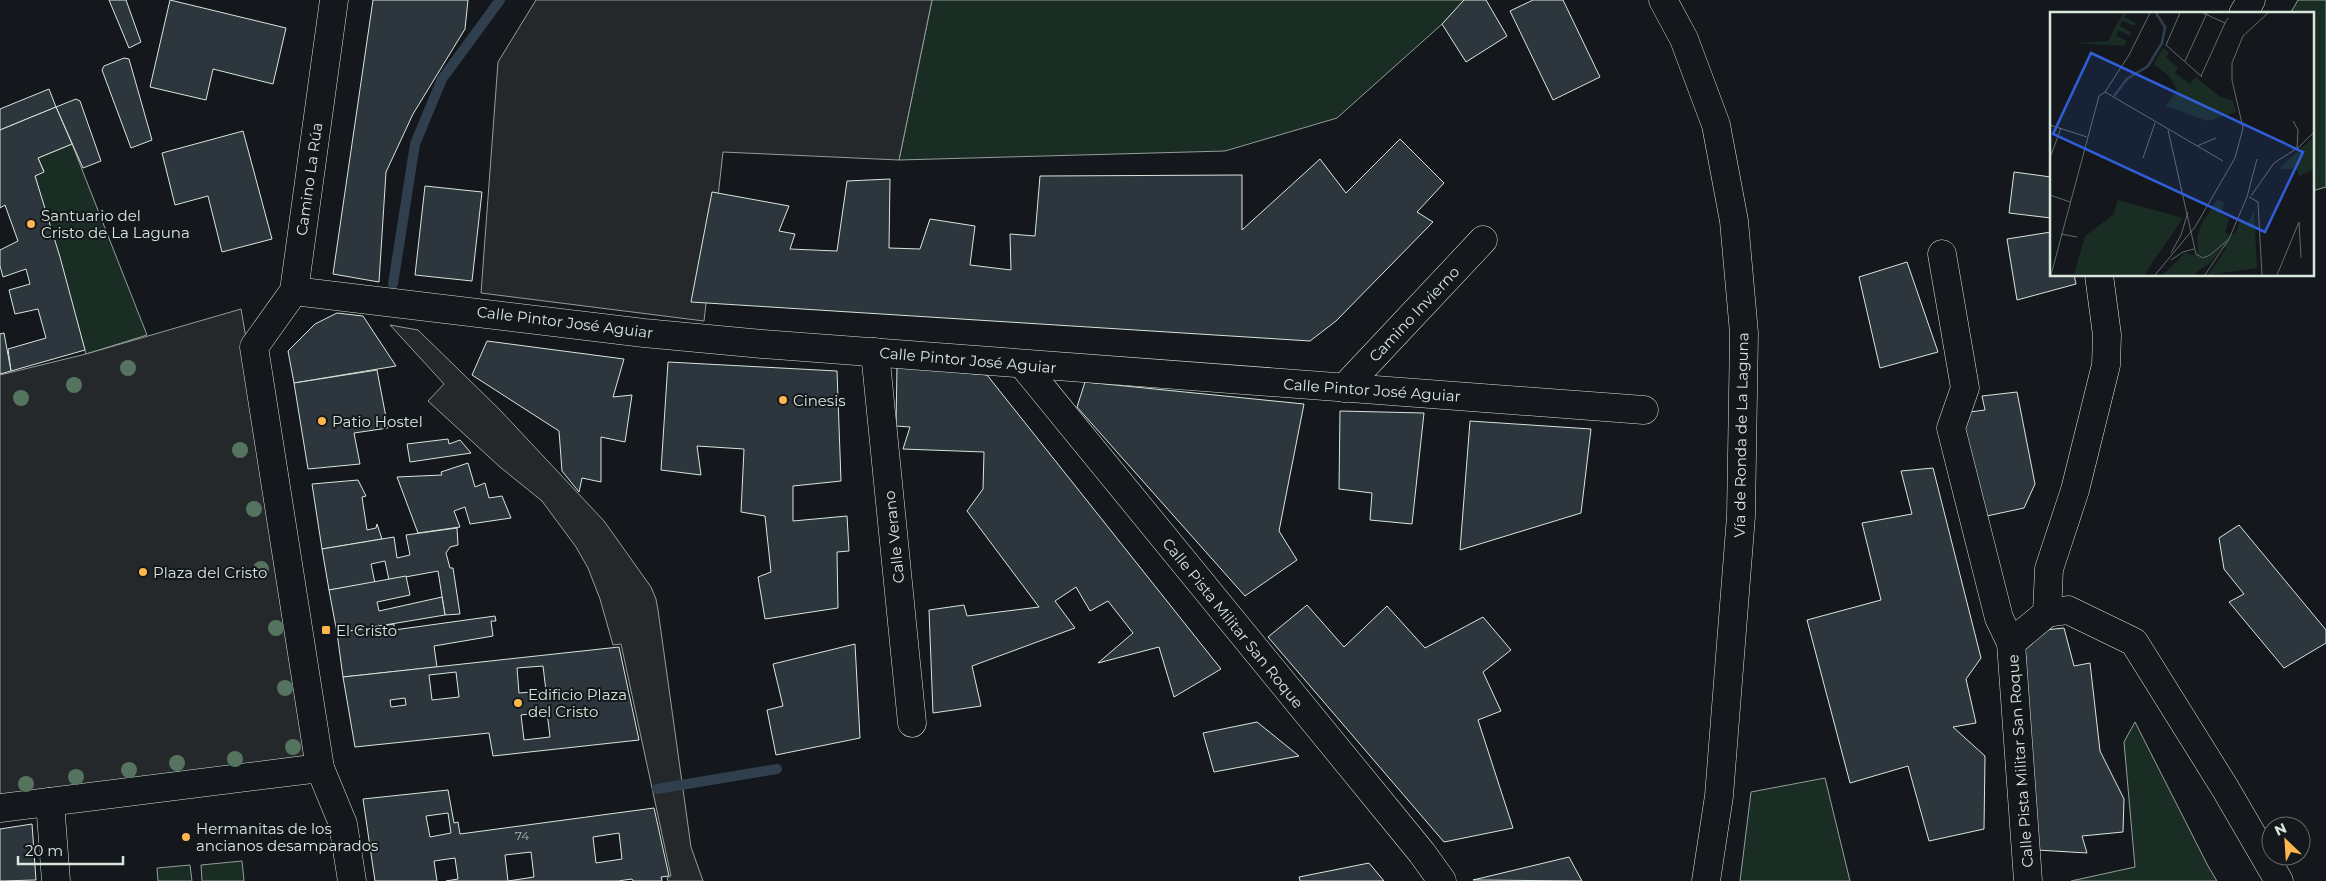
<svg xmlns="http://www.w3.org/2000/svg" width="2326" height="881" font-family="Montserrat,sans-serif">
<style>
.green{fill:#1a2d24;stroke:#939e99}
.parking{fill:#24282b;stroke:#939e99}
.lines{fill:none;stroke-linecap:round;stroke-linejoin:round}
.stream{stroke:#2f3f4d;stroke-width:10}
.building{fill:#2c363c;stroke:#d8e6dc;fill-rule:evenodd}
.minor-casing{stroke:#d8e6dc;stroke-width:29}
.major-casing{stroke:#d8e6dc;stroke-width:29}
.minor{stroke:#14181c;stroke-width:28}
.major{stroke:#14181c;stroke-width:28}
.tree{fill:#55745f}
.poi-dot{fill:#ffb74d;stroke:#14181c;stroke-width:2}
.labels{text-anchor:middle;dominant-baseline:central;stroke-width:4;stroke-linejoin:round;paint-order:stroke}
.number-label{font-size:12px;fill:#adbab4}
.street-label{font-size:15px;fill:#d8e6dc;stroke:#14181c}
.poi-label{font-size:15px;fill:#d8e6dc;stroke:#14181c;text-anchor:start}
.inset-river{fill:none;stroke:#2f3f4d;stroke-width:2.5}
.inset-road{fill:none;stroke:#626a69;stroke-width:1}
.view{fill:#305dd8;fill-opacity:0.15;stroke:#305dd8;stroke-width:2.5}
.inset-edge{fill:none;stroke:#d8e6dc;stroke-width:2.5}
</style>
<rect width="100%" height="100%" fill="#14181c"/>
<!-- green -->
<g class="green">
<path d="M932,0h537l-132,118 -112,33 -326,9z"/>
<path d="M2298,0h28v187l-14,4v-177h-22z"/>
<path d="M72,144l75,191 -61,19 -51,-178 9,-5 -6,-13z"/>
<path d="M2135,722l73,144 9,15h-146l64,-14 -11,-125z"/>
<path d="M1825,778l25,103h-110l11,-89z"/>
<path d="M242,861l2,20h-42l-1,-16z"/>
<path d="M190,865l2,16h-34l-1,-13z"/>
</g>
<!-- parking -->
<g class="parking">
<path d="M536,0h396l-33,160 -176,-8 -19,169 -223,-28 17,-231z"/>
<path d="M241,309l79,459 -320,40v-433l86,-21z"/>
<path d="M390,325l28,5 82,80 104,111 47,66 5,12 2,11 33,237 12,34h-35l-1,-3 4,-2 -50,-232 -8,1 -13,-46 -12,-31 -12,-21 -34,-46 -42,-34 -72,-66 16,-17z"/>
</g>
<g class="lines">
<!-- stream -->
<g class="stream">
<path d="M393,284l22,-140 27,-65 58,-79"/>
<path d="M657,789l120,-20"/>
</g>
</g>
<!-- building -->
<g class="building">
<path d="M109,0h17l15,42 -12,6z"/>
<path d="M170,0l116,28 -13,56 -60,-15 -7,31 -56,-13z"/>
<path d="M373,0h95l-3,29 -52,85 -27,58 -7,110 -46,-8z"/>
<path d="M1464,0h22l21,36 -41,26 -24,-38z"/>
<path d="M1533,0h30l37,77 -47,23 -43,-89z"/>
<path d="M124,58l5,1 23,81 -21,8 -29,-78 2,-4z"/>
<path d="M49,89l7,18 -56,23v-21z"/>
<path d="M76,99l4,2 21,60 -18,7 -27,-61z"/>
<path d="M56,107l16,37 -34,14 6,14 -9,4 25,81 25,93 -74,21 -3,-22 38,-11 -8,-29 -23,5 -6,-24 21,-6 -4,-15 -23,8 -3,-11v-16l18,-9 -13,-36 -5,3v-78z"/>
<path d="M243,131l29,108 -50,13 -14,-56 -33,9 -13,-52z"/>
<path d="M1400,139l44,44 -27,29 16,10 -97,99 -26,20 -619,-39 21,-110 77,14 -10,25 16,3 -5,15 47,2 10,-70 43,-2 -1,69 31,1 10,-30 45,7 -5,39 41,5 -1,-36 25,2 5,-60 202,-1v55l78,-71 26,34z"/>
<path d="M2014,172l37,5v41l-42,-5z"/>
<path d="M425,186l57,6 -10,89 -57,-6z"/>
<path d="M2051,232v43h23l2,9 -59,16 -10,-61z"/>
<path d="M1907,262l31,90 -58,16 -21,-91z"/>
<path d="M337,313l26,3 33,50 -102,17 -6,-32 27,-27z"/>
<path d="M4,333l7,38 -11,3v-40z"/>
<path d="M487,341l137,18 -11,38 19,-2 -7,47 -24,-5v45l-19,-4 -3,14 -17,-21 -3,-40 -87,-56z"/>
<path d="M668,362l169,9 4,110 -48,5v35l54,-5 2,35 -12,1 1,56 -73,11 -7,-42 13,-5 -6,-56 -24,-4 3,-63 -47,-3 4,29 -40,-5z"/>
<path d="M897,366l90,9 234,294 -47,28 -15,-50 -61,16 35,-30 -25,-32 -18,10 -14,-24 -21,14 20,27 -103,38 9,40 -48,7 -4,-103 35,-5 3,11 72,-9 -72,-96 16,-22 1,-37 -81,-3 7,-22 -14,-1z"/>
<path d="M377,370l11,58 -34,5 6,31 -52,5 -14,-86z"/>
<path d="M1085,382l219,22 -25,127 18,29 -52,36 -168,-189z"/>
<path d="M2017,392l18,92 -11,24 -42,9 -20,-104 23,-3 -3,-14z"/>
<path d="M1340,411l84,2 -12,111 -42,-4 2,-27 -33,-4z"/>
<path d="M1470,421l121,8 -10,84 -121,37z"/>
<path d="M448,439l1,5 11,-4 11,13 -61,9 -3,-18z"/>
<path d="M468,463l7,24 10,-4 4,15 13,-2 9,22 -41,6 -5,-17 -11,4 6,16 -42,6 -21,-56 45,-2 -1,-3z"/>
<path d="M1933,468l48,190 -15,21 10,44 -23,4 32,29 -1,73 -55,12 -21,-75 -58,17 -43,-163 74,-20 -19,-77 50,-9 -11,-43z"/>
<path d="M358,480l8,16 -4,1 5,33 9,-2 1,-4 5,15 -60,10 -10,-65z"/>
<path d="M2239,525l87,105v13l-42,25 -55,-66 15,-8 -20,-25 -5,-31z"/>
<path d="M457,528l1,17 -8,2 -4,6 4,15h3l7,46 -15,1 -7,-44 -49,9 -4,-19 -14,3 4,19 -46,7 -7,-41 72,-12 3,21 13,-3 -4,-20z"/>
<path d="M406,576l4,19 -33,7 2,9 63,-14 3,18 -108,18 -8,-43z"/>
<path d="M1307,605l37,42 43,-41 38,42 58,-31 28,33 -28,22 18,39 -23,9 35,108 -69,14 -176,-205z"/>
<path d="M495,616l1,5h-5l2,15 -59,10 3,21 -94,10 -6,-44 57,-9v6z"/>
<path d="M2064,628l10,38 16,-3 10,88 24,48 -1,33 -41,4 5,17 -50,-3 -12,-204 20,-16z"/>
<path d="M855,644l5,94 -84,17 -9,-45 16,-4 -10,-42z"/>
<path d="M619,647l20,93 -146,16 -4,-23 -134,14 -12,-70zM543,666l3,25 -27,2 -2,-25zM456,672l3,25 -27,3 -3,-25zM405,698l1,7 -15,2 -1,-7zM547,712l3,25 -26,3 -3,-25z"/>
<path d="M1257,722l42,34 -85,16 -11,-39z"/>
<path d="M448,790l6,33 4,-1 2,12 194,-26 15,68 -8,1 1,4h-29l-1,-2 -14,2h-172l12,-2 -3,-21 -21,3 3,20h-62l-12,-82zM448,813l3,20 -21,4 -4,-21zM619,833l3,26 -26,4 -3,-26zM531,852l3,25 -26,4 -3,-26z"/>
<path d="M32,824l4,56 -36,1v-52z"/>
<path d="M1569,857l13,24 -109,-1z"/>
<path d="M1369,863l15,18h-84l-1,-4z"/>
</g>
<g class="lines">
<defs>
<g id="minor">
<path d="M334,0l-40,291 -40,56 66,421 23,56 9,57"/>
<path d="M2243,14l8,-14"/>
<path d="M1942,254l23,134 -14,40 48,190 12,25 17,238"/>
<path d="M294,291l350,42 118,11 882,66"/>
<path d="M875,352l37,371"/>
<path d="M1023,365l399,488 20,28"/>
<path d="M1344,388l139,-148"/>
<path d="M2047,613l2,-44 26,-79 31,-125 1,-30 -8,-60"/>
<path d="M2011,643l36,-30 21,-3 66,32 91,146 54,93"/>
<path d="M50,802l6,79"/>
<path d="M0,808l320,-40"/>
</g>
<path id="major" d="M1663,0l21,39 32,86 18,96 10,112 -3,183 -22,280 -13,85"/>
</defs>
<!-- minor casing -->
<use href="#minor" class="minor-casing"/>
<!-- major casing -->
<use href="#major" class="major-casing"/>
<!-- minor -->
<use href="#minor" class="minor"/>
<!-- major -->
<use href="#major" class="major"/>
</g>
<!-- trees -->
<g class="tree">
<circle cx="128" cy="368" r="8"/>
<circle cx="74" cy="385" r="8"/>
<circle cx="21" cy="398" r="8"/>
<circle cx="240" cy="450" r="8"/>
<circle cx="254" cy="509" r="8"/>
<circle cx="261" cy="569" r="8"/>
<circle cx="276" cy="628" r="8"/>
<circle cx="285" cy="688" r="8"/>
<circle cx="293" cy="747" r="8"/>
<circle cx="235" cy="759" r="8"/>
<circle cx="177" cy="763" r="8"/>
<circle cx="129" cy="770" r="8"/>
<circle cx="76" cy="777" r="8"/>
<circle cx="26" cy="784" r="8"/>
</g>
<!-- markers -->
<g class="poi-dot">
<circle cx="31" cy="224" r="5"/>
<circle cx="783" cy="400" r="5"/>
<circle cx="322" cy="421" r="5"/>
<circle cx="143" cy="572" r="5"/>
<rect x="321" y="625" width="10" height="10" rx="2.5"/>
<circle cx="518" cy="703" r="5"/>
<circle cx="186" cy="837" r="5"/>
</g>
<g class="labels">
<!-- number labels -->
<g class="number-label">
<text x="522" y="835">74</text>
</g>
<!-- street labels -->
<g class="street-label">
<text transform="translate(309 179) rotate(-82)">Camino La Rúa</text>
<text transform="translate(1414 314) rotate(-47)">Camino Invierno</text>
<text transform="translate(565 322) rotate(7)">Calle Pintor José Aguiar</text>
<text transform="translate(968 360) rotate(5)">Calle Pintor José Aguiar</text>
<text transform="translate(1372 390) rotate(4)">Calle Pintor José Aguiar</text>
<text transform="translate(1741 435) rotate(-89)">Vía de Ronda de La Laguna</text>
<text transform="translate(894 537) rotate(-96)">Calle Verano</text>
<text transform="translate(1233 623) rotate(51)">Calle Pista Militar San Roque</text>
<text transform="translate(2020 761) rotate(-94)">Calle Pista Militar San Roque</text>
</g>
<!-- poi labels -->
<g class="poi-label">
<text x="41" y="215">Santuario del<tspan x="41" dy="17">Cristo de La Laguna</tspan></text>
<text x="793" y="400">Cinesis</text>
<text x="332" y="421">Patio Hostel</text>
<text x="153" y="572">Plaza del Cristo</text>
<text x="336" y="630">El Cristo</text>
<text x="528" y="694">Edificio Plaza<tspan x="528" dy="17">del Cristo</tspan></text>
<text x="196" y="828">Hermanitas de los<tspan x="196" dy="17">ancianos desamparados</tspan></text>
</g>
</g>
<!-- overview -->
<g transform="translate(2050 12)">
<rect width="264" height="264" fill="#14181c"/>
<path d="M73,1h3l-2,4 12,6 -2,3 -11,-5 -3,5 11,6 -1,4 -12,-6 -2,6 11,5 -2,5 -52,-3 35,-2zM113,36l6,4 -3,5 12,11 -3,5 15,11 6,-7 23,19 14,5 3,11 -29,9 -41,-15 11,-16 -7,-13 -16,-13zM264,125v32l-15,7 -3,-7h-18zM68,188l65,18 -39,57 -70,-1 11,-38 28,-21zM167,188l7,2 -3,12 8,5 -4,13 3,3 7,-1 5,-13 8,2 6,-13 3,58 -49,7 19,-28 -5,1 -10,13 -19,14h-30l22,-22 8,2 5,-3 -1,-15 5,-14z" fill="#1a2d24"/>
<path class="inset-river" d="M64,84l13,-17 21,-13 14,-23 3,-16 -9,-14"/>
<path class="inset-road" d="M130,1l-14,32 36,32M153,1l22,10 3,-5M135,49l22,-48M151,64l24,-53M55,80l118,69M243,109l5,9 -1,18M0,113l37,12M118,118l28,124 7,4 7,-3 19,-16M147,134l19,-8M0,146l11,-30M93,146l12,-35M0,183l20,7M201,184l23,-33 25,-16 15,-15M199,185l9,5 4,73M11,222l16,3M121,241l10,-18 7,-23M121,248l12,-8 11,-3M1,263l48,-179 6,-4 24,-37 21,-42M105,263l40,-48 40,-69 8,-30 -11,-48v-17l11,-27 25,-23M155,263l24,-36 18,-42 10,-38M227,263l22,-53 2,36"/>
<path class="view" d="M41,41l212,99 -38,80 -212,-98z"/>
<rect width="264" height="264" class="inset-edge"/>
</g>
<!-- north arrow -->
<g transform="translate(2286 841) rotate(335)"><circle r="24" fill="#14181c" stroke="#626a69"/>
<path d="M0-4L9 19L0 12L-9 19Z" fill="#ffb74d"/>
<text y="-8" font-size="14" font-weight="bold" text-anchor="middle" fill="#d8e6dc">N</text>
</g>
<!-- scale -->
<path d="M18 856v8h105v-8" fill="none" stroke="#d8e6dc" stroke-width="2.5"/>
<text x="25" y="856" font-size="15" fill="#d8e6dc" stroke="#14181c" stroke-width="4" paint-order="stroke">20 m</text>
</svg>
